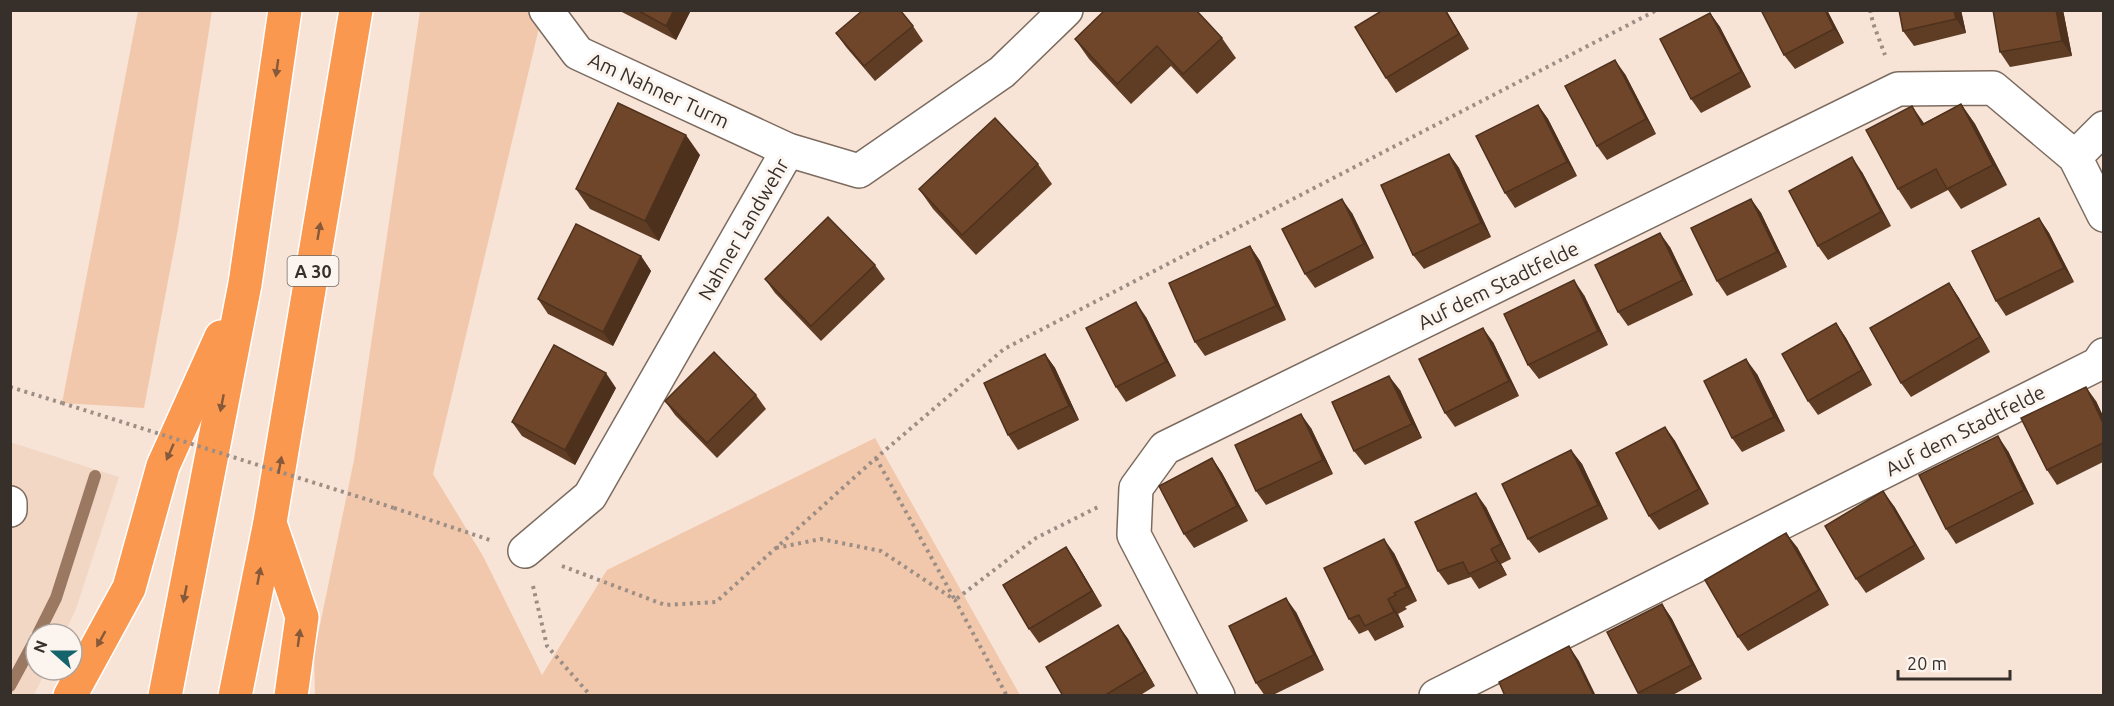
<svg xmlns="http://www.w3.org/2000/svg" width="2114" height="706" font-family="Ubuntu,sans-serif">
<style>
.built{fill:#f2d7c5}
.green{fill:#f2c8ac}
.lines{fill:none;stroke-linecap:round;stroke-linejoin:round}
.stream{stroke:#9b7862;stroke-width:12}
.minor-casing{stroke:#7c6b5f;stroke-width:36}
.highway-casing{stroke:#fff;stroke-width:36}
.path{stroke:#9c8e85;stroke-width:4;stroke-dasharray:3 4.5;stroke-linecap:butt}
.minor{stroke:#fff;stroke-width:33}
.highway{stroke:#fa9850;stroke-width:33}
.path-bridge{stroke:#9c8e85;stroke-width:4;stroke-dasharray:3 4.5;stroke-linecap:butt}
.wall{fill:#5f3c24}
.shaded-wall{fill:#4e311d}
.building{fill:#6f462a;stroke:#4e311d;stroke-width:1.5}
.oneway{fill:#855939}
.labels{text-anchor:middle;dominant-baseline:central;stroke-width:6;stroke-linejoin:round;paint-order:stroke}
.shield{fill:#fcf4ee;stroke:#726a65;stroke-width:1.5}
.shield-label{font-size:18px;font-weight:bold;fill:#372f2a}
.street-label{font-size:20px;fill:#372f2a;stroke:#fcf4ee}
</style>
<rect width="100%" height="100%" fill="#f8e4d7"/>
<!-- built -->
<path class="built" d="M10,442l109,35 -43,132 -12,25h-28v36h10l-12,25h-23z"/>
<!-- green -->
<g class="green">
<path d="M138,11h74l-34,217 -34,180 -82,-5z"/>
<path d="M420,11h123l-110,463 50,82 59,119 65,-105 268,-132 145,257h-705l-1,-41 40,-194z"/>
</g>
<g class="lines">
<!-- stream -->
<g class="stream">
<path d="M38,634l18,-36 39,-122"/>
<path d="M10,686l26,-48"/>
</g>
<defs>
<g id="minor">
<path d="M546,10l32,43 210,97 71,21 143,-99 64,-62"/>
<path d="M2075,157l29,-29"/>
<path d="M10,503v7"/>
<path d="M525,551l65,-55 198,-346"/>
<path d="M1218,696l-84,-161 2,-47 29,-40 733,-359 95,-1 82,69 29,58"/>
<path d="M1436,696l662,-332 6,-9"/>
</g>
<g id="highway">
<path d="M270,523l32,94 -11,79"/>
<path d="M70,696l59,-108 34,-122 58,-129"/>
<path d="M165,696l80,-412 40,-274"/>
<path d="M235,696l35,-174 86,-512"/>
</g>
</defs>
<!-- minor casing -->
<use href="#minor" class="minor-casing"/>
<!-- highway casing -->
<use href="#highway" class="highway-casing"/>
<!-- path -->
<g class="path">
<path d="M1870,10l3,13 12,32"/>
<path d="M10,387l52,16"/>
<path d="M876,458l79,142 81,-62 64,-32"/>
<path d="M394,508l99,33"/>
<path d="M776,548l45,-9 60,12 74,49 52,96"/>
<path d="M562,566l103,39 51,-3 160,-144 128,-109 653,-339"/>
<path d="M533,586l14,60 44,50"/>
</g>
<!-- minor -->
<use href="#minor" class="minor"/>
<!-- highway -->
<use href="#highway" class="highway"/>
<!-- path-bridge -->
<path class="path-bridge" d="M62,403l332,105"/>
</g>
<!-- wall -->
<g class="wall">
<path d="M618,10h73l-15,30z"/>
<path d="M1446,10l23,39 -73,44 -10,-15z"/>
<path d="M1827,10l17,33 -49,26 -11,-14z"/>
<path d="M1961,10l5,23 -52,13 -11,-15z"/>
<path d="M1993,10h70l9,46 -62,11 -10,-15z"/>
<path d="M1710,13l10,14 31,60 -50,26 -10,-14z"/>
<path d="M913,26l10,15 -48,40 -29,-34 -10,-14z"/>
<path d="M1222,38l14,20 -39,36 -26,-28 -40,38 -42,-45 -14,-20z"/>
<path d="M1625,74l31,60 -49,26 -10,-14z"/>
<path d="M1961,104l14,20 32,61 -46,24 -13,-19 -37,19 -13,-20 26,-66z"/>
<path d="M1538,105l10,14 29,57 -62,32 -10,-15z"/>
<path d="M1449,154l10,14 32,69 -67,32 -11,-14z"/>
<path d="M700,155l-41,86 -69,-32 -14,-20z"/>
<path d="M1038,164l14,20 -76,71 -43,-46 -14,-20z"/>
<path d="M1862,172l29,54 -63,34 -10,-14z"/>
<path d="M1751,199l10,14 26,54 -60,29 -10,-15z"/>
<path d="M1352,213l22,45 -59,30 -10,-14z"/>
<path d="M2039,218l10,15 25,49 -68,34 -10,-15z"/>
<path d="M1250,246l10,15 26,59 -81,36 -10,-14z"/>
<path d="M1670,247l23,48 -65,31 -10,-14z"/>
<path d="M641,256l10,15 -38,75 -65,-32 -10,-15z"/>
<path d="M875,265l10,14 -64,62 -46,-48 -10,-14z"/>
<path d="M1949,283l10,15 31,54 -79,45 -10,-14z"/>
<path d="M1584,295l24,50 -69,34 -11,-14z"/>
<path d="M1146,317l30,59 -50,26 -10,-15z"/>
<path d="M1836,323l10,15 26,47 -54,30 -10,-14z"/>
<path d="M1493,342l26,54 -64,31 -10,-14z"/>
<path d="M1045,354l10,14 24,52 -61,30 -10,-15z"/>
<path d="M1757,374l28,57 -43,21 -10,-14z"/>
<path d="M616,388l-41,77 -53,-29 -10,-14z"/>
<path d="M1400,390l22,48 -57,27 -11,-14z"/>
<path d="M756,395l10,14 -49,49 -42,-43 -10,-14z"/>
<path d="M2096,401l7,15v46l-46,23 -10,-15z"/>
<path d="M1665,427l10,14 34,63 -50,26 -10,-14z"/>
<path d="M1311,428l22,46 -67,31 -10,-14z"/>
<path d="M1571,450l11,14 26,55 -69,34 -11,-14z"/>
<path d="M2008,451l26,53 -78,40 -10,-15z"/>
<path d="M1212,458l10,15 26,48 -54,27 -10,-14z"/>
<path d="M1894,506l31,53 -59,34 -10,-14z"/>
<path d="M1486,507l25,52 -10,5 6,11 -28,14 -8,-12 -23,8 -10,-14z"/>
<path d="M1066,547l10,15 26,44 -63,37 -10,-14z"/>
<path d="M1797,547l32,58 -81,46 -10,-14z"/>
<path d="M1394,553l23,48 -12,6 2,2 -9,5 6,13 -29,14 -7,-11 -9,4 -10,-15z"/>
<path d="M1662,604l10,15 30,60 -31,17h-31l-2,-3z"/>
<path d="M1296,612l28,58 -53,26h-6l-9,-13z"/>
<path d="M1118,625l10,14 27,47 -16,10h-76z"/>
</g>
<!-- shaded-wall -->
<g class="shaded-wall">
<path d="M674,10h17l-15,30 -10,-14z"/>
<path d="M1445,10h1l23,39 -10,-15z"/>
<path d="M1825,10h2l17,33 -10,-14z"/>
<path d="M1954,10h7l5,23 -10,-14z"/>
<path d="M2056,10h7l9,46 -10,-15z"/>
<path d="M1710,13l10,14 31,60 -10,-15z"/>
<path d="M1615,60l10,14 31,60 -10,-15z"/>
<path d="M1961,104l14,20 32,61 -14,-20z"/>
<path d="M1538,105l10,14 29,57 -10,-14z"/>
<path d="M1912,106l14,20 -4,-1z"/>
<path d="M686,135l14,20 -41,86 -14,-20z"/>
<path d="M1449,154l10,14 32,69 -10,-14z"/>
<path d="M1852,157l10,15 29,54 -10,-14z"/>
<path d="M1342,199l10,14 22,45 -10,-14z"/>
<path d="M1751,199l10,14 26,54 -10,-15z"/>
<path d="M2039,218l10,15 25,49 -10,-14z"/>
<path d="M1660,233l10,14 23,48 -10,-15z"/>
<path d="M1250,246l10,15 26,59 -10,-14z"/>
<path d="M641,256l10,15 -38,75 -10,-14z"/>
<path d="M1574,280l10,15 24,50 -10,-14z"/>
<path d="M1949,283l10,15 31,54 -10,-15z"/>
<path d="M1136,302l10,15 30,59 -10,-14z"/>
<path d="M1836,323l10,15 26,47 -10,-15z"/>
<path d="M1483,328l10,14 26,54 -10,-15z"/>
<path d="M1045,354l10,14 24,52 -10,-14z"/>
<path d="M1746,359l11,15 28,57 -11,-14z"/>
<path d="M606,373l10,15 -41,77 -10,-15z"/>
<path d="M1389,376l11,14 22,48 -10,-14z"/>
<path d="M2086,387l10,14 7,15v7z"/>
<path d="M1301,414l10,14 22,46 -10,-14z"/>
<path d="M1665,427l10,14 34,63 -10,-15z"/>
<path d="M1998,436l10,15 26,53 -10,-14z"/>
<path d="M1571,450l11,14 26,55 -10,-14z"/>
<path d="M1212,458l10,15 26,48 -11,-15z"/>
<path d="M1883,491l11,15 31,53 -10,-14z"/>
<path d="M1476,493l10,14 25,52 -10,-15z"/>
<path d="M1786,533l11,14 32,58 -10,-15z"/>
<path d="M1384,539l10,14 23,48 -10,-14z"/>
<path d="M1066,547l10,15 26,44 -10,-15z"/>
<path d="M1491,549l10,15 6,11 -10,-14z"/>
<path d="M1286,598l10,14 28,58 -10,-15z"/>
<path d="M1388,599l10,15 6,13 -10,-15z"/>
<path d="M1662,604l10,15 30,60 -10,-14z"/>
<path d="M1118,625l10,14 27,47 -10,-15z"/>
<path d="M1569,646l10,15 17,35h-2z"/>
</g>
<!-- building -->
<g class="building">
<path d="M637,10h37l-8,16z"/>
<path d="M863,10h37l13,16 -49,40 -28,-33z"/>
<path d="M1105,10h91l26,28 -39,36 -26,-28 -40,38 -42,-45z"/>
<path d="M1383,10h62l14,24 -73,44 -31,-51z"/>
<path d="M1761,10h64l9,19 -50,26z"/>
<path d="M1899,10h55l2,9 -53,12z"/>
<path d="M1993,10h63l6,31 -62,11z"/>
<path d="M1710,13l31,59 -50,27 -31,-60z"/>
<path d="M1615,60l31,59 -49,27 -32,-60z"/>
<path d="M618,103l68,32 -41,86 -69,-32z"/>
<path d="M1961,104l32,61 -46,24 -11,-20 -38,20 -32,-59 46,-24 10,19z"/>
<path d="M1538,105l29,57 -62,31 -29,-57z"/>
<path d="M995,118l43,46 -76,71 -43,-46z"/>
<path d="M1449,154l32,69 -68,32 -32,-70z"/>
<path d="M1852,157l29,55 -63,34 -29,-55z"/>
<path d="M1342,199l22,45 -59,30 -23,-45z"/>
<path d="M1751,199l26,53 -60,29 -26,-53z"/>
<path d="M828,217l47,48 -64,61 -46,-47z"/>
<path d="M2039,218l25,50 -68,33 -24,-50z"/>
<path d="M576,224l65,32 -38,76 -65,-33z"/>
<path d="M1660,233l23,47 -65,32 -23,-47z"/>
<path d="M1250,246l26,60 -81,36 -26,-59z"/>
<path d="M1574,280l24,51 -70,34 -24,-51z"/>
<path d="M1949,283l31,54 -79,46 -31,-55z"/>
<path d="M1136,302l30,60 -50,25 -30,-59z"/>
<path d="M1836,323l26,47 -54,31 -26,-47z"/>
<path d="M1483,328l26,53 -64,32 -26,-54z"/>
<path d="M554,345l52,28 -41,77 -53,-28z"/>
<path d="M714,352l42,43 -49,48 -42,-42z"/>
<path d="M1045,354l24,52 -61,29 -24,-52z"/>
<path d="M1746,359l28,58 -42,21 -28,-57z"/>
<path d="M1389,376l23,48 -58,27 -22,-49z"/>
<path d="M2086,387l17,36v20l-56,27 -26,-52z"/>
<path d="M1301,414l22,46 -67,31 -21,-46z"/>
<path d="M1665,427l34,62 -50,27 -33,-63z"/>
<path d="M1998,436l26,54 -78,39 -27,-54z"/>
<path d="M1571,450l27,55 -70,34 -26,-55z"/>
<path d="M1212,458l25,48 -53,28 -25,-48z"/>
<path d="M1883,491l32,54 -59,34 -31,-53z"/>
<path d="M1476,493l25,51 -10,5 6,12 -28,13 -6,-12 -25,9 -23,-49z"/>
<path d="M1786,533l33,57 -81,47 -33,-57z"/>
<path d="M1384,539l23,48 -13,6 2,2 -8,4 6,13 -29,14 -6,-11 -10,4 -25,-51z"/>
<path d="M1066,547l26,44 -63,38 -26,-44z"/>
<path d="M1286,598l28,57 -58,28 -27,-57z"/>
<path d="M1662,604l30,61 -54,28 -31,-61z"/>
<path d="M1118,625l27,46 -41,25h-41l-17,-29z"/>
<path d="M1569,646l25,50h-89l-6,-14z"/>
</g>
<!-- one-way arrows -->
<defs><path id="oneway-solid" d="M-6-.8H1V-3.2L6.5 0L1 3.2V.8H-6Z" transform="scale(1.5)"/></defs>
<g class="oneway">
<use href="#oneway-solid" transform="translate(277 68) rotate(98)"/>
<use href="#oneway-solid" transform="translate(319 231) rotate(-80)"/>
<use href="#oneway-solid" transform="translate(222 403) rotate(101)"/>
<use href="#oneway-solid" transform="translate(170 452) rotate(114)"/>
<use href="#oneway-solid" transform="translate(280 465) rotate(-80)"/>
<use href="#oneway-solid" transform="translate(259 576) rotate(-79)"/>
<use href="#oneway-solid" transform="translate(185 594) rotate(101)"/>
<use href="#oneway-solid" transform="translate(299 638) rotate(-82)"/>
<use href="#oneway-solid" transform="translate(101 639) rotate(119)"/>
</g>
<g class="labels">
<!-- shield labels -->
<rect class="shield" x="287.5" y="256" width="51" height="30" rx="4.5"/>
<g class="shield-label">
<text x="313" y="271">A 30</text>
</g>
<!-- street labels -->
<g class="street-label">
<text transform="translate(659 90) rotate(25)">Am Nahner Turm</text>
<text transform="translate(743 229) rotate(-60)">Nahner Landwehr</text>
<text transform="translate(1498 285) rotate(-26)">Auf dem Stadtfelde</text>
<text transform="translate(1965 430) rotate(-27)">Auf dem Stadtfelde</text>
</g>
</g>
<!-- border -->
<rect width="2114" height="706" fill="none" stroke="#372f2a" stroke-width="24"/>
<!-- north arrow -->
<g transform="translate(54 652) rotate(291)"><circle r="28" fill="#fcf4ee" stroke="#ada5a0" stroke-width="1.5"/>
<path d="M0-4.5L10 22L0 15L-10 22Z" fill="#15636b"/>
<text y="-9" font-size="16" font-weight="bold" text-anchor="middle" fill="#372f2a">N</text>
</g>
<!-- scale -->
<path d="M1898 670v9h112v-9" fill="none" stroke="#372f2a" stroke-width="3"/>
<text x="1907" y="670" font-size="18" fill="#372f2a" stroke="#fcf4ee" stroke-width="4.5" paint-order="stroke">20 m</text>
</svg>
